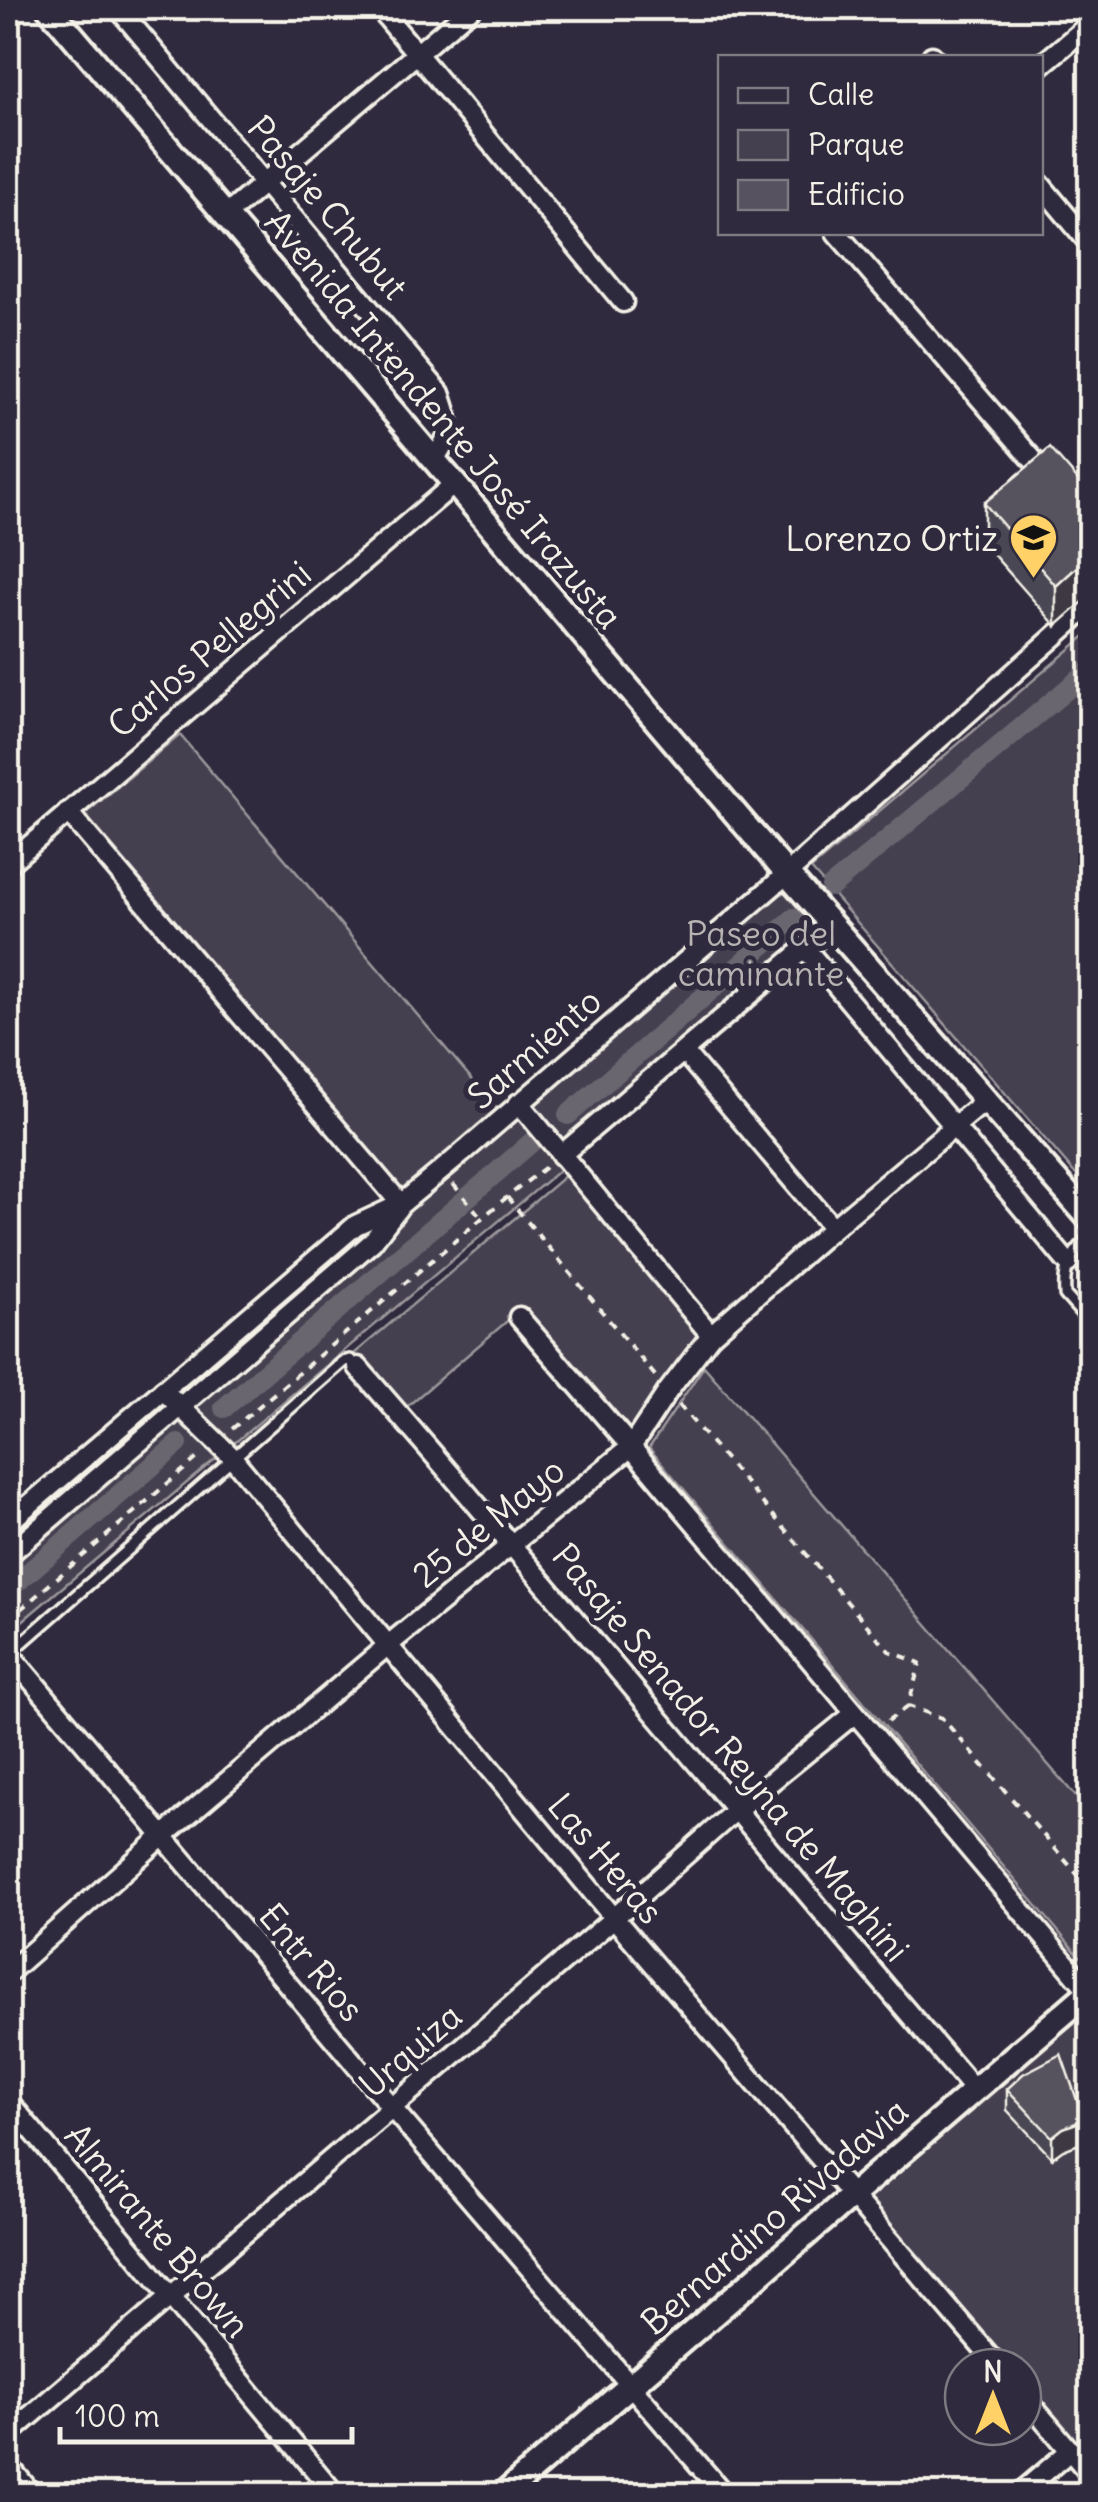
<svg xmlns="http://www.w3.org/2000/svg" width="1098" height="2502" font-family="Delius,sans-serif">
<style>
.green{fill:#454050;stroke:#9c989c;stroke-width:2.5}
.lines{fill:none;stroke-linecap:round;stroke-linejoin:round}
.canal{stroke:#6a6670;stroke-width:20}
.lane-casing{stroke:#f4f1e8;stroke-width:16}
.street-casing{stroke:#f4f1e8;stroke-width:25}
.secondary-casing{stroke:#f4f1e8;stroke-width:30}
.path{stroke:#f4f1e8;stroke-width:4;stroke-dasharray:8 8;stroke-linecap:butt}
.lane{stroke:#2f2a3d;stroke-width:9}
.street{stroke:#2f2a3d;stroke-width:18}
.secondary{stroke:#2f2a3d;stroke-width:22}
.wall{fill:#4a4752;stroke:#f4f1e8;stroke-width:2.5}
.shaded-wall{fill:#3c3942;stroke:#f4f1e8;stroke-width:2.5}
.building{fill:#56525f;stroke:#f4f1e8;stroke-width:2.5}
.labels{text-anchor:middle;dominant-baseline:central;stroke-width:10;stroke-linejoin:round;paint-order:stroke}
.street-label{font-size:35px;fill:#f4f1e8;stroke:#2f2a3d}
.poi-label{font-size:35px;fill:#f4f1e8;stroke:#2f2a3d;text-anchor:end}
.park-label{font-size:35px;fill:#b7b3b3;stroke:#2f2a3d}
</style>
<rect width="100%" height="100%" fill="#2f2a3d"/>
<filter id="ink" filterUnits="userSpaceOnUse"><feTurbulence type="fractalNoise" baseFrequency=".01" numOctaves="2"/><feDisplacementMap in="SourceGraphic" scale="20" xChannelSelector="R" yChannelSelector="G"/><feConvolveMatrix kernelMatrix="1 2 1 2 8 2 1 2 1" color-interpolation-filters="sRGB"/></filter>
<g filter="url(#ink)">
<!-- green -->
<g class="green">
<path d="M1090,632v559l-279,-322z"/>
<path d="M180,735l318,375 -95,80 -318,-376z"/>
<path d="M782,887l48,56 -822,690v-86z"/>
<path d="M566,1175l133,159 -69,103 -110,-127 -117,100 -49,-56z"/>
<path d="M704,1366l386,447v136l-10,8 -431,-509z"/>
<path d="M1090,1991v484l-67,-79v-29h-25l-146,-171z"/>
</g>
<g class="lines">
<!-- canal -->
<g class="canal">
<path d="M831,887l259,-217"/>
<path d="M568,1115l226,-197"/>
<path d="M224,1408l309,-267"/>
<path d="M8,1590l170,-146"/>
</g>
<defs>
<g id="lane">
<path d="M1090,1236c-20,21 -27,29 -25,59l25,28"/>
<path d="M9,1654l334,-292 7,-2 8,7"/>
</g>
<g id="street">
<path d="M118,8l322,385c11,34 14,38 -7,68"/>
<path d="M379,8l244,294"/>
<path d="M932,56l2,2"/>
<path d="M1040,66l50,-42"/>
<path d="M1040,184l50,60"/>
<path d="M225,216l246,-208"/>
<path d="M836,232l212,245"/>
<path d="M68,812l333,392"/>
<path d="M8,864l445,-379"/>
<path d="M684,1052l149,176"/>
<path d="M519,1103l192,232"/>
<path d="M561,1155l244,-207 263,315"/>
<path d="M519,1317l112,130 459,545"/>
<path d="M358,1367c208,239 410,482 616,723"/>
<path d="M163,1390l69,67 382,461 385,449"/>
<path d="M8,1523l348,-298 45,-21 59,-49 327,-281 303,-269"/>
<path d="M8,1555l364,-313 26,-34"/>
<path d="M8,1652l384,456 332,386"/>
<path d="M8,1973l155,-137 224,-190 244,-199 37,-56 43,-56 122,-107 153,-128"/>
<path d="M8,2101l327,393"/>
<path d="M1023,2395l67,79"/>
<path d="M8,2435l606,-517 121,-107 119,-97"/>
<path d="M8,2465l24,29"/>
<path d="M1019,2494l52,-44"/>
</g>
<g id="secondary">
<path d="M49,8l738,866 303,345"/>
<path d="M504,2494l586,-503"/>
</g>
</defs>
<!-- lane casing -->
<use href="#lane" class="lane-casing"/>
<!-- street casing -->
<use href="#street" class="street-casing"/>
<!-- secondary casing -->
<use href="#secondary" class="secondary-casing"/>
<!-- path -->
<g class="path">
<path d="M453,1184l29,34"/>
<path d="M507,1197l150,181"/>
<path d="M679,1405l210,246 31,12 -12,43 34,12 148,171"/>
<path d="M232,1429l275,-232 40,-31"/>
<path d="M8,1620l194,-166"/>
<path d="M888,1721l20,-15"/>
</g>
<!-- lane -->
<use href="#lane" class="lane"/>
<!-- street -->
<use href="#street" class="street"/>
<!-- secondary -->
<use href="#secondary" class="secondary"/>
</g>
<!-- wall -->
<g class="wall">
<path d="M1090,494l-34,132 -72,-82v-41z"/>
<path d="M1007,2089l77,53 -21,8 -11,8 -45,-48z"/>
</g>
<!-- shaded-wall -->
<g class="shaded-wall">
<path d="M1090,555v41l-34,30v-40z"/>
<path d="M1084,2120v22l-21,8 -11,8v-21l11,-9z"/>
</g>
<!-- building -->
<g class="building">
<path d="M1050,448l40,46v61l-34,31 -72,-83z"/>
<path d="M1061,2054l23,66 -21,8 -11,9 -45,-48 16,-15z"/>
</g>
</g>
<!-- icons -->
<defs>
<symbol id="university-pin" viewBox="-11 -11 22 30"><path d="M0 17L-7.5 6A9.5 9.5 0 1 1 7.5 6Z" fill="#ffd166" stroke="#2f2a3d"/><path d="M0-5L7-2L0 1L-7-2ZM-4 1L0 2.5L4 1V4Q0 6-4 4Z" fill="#111"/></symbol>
</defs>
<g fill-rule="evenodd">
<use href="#university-pin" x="1006" y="510" width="55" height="75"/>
</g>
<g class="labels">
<!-- street labels -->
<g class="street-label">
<text transform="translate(328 207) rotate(50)">Pasaje Chubut</text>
<text transform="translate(444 419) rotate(50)">Avenida Intendente José Irazusta</text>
<text transform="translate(209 649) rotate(-40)">Carlos Pellegrini</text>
<text transform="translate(534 1048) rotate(-41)">Sarmiento</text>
<text transform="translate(488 1522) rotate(-39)">25 de Mayo</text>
<text transform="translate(731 1752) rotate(50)">Pasaje Senador Reyna de Maghini</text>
<text transform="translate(606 1858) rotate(50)">Las Heras</text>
<text transform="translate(312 1962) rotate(50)">Entr Rios</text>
<text transform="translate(410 2050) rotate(-41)">Urquiza</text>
<text transform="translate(774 2216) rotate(-41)">Bernardino Rivadavia</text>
<text transform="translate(158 2230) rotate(50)">Almirante Brown</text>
</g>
<!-- poi labels -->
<g class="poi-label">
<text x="998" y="538">Lorenzo Ortiz</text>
</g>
<!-- park labels -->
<g class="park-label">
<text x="761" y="933">Paseo del<tspan x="761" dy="40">caminante</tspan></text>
</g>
</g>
<!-- margin -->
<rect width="1098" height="2502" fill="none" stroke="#2f2a3d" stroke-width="40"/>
<rect x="20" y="20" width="1058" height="2462" fill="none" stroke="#f4f1e8" stroke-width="4" filter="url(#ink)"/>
<!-- legend -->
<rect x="718" y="55" width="325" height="180" fill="#2f2a3d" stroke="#7e7a81" stroke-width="2.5"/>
<rect x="738" y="88" width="50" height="15" fill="#2f2a3d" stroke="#7e7a81" stroke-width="2.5"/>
<text x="808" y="105" font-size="30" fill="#f4f1e8">Calle</text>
<rect x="738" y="130" width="50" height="30" fill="#454050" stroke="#7e7a81" stroke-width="2.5"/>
<text x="808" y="155" font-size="30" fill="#f4f1e8">Parque</text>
<rect x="738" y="180" width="50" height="30" fill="#56525f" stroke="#7e7a81" stroke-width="2.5"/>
<text x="808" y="205" font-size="30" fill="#f4f1e8">Edificio</text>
<!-- north arrow -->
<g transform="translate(993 2397)"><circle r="48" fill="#2f2a3d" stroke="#7e7a81" stroke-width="2.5"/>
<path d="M0-8L18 38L0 25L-18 38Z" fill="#ffd166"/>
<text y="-15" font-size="28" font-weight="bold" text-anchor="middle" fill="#f4f1e8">N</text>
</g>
<!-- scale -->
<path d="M60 2427v15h292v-15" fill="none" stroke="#f4f1e8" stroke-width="5"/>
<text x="75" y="2427" font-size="30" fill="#f4f1e8" stroke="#2f2a3d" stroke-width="8" paint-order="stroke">100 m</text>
</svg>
